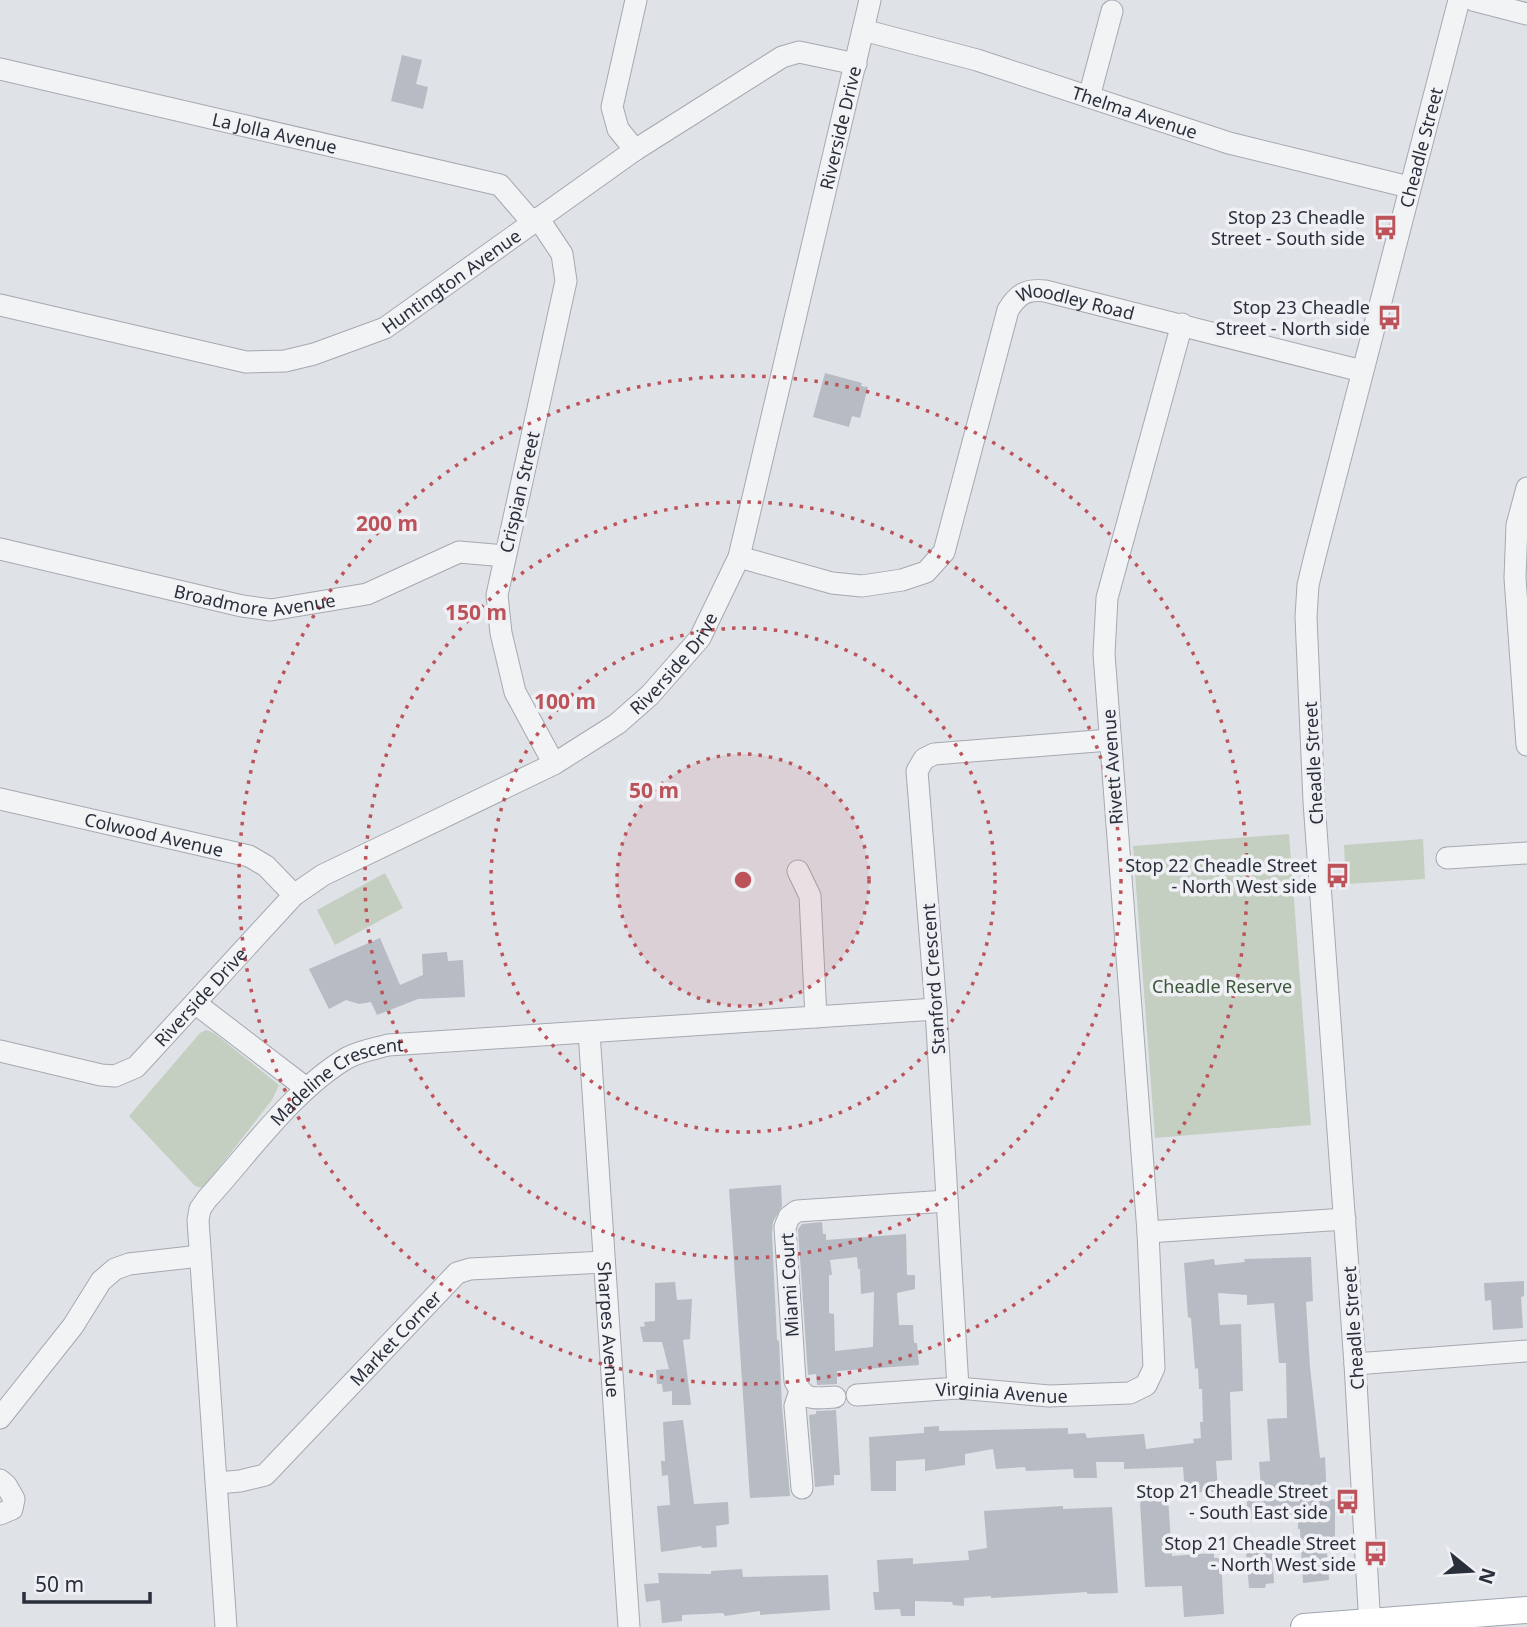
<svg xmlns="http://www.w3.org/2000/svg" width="1527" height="1627" font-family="'Noto Sans',sans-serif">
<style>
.green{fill:#c4cfc1}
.building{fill:#b7bbc3;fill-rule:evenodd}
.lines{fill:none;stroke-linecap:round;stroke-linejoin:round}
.minor-casing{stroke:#a5a9b0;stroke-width:23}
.major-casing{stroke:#a0a5b1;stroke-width:28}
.minor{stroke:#f1f3f5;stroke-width:21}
.major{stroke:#fff;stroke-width:26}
.ring{fill:none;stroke:#bd535a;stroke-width:3.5;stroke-dasharray:3.5 7}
.labels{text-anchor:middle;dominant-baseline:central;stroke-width:7;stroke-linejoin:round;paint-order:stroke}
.street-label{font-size:18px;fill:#2a2f3c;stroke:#eef0f4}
.poi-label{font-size:18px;fill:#2a2f3c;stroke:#eef0f4;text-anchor:end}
.park-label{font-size:18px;fill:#3c5639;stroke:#eef0f4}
.centre{fill:#bd535a;stroke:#eef0f4;stroke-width:3.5}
.ring-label{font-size:21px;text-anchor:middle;font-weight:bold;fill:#bd535a;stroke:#eef0f4;stroke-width:7;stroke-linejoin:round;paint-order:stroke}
</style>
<rect width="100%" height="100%" fill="#dfe2e7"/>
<!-- green -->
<g class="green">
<path d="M1289,834l22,291 -156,13 -22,-292z"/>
<path d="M1423,839l2,40 -79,5 -2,-39z"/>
<path d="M385,873l18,35 -68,37 -18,-35z"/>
<path d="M206,1030l8,3 65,52 -7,15 -69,88 -8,-2 -66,-70 71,-83z"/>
</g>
<!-- building -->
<g class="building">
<path d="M402,55l20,5 -6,24 12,3 -5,22 -32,-8z"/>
<path d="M825,373l37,10 -1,3 7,1 -8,31 -8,-2 -3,11 -36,-10z"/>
<path d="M380,938l20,47 23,-10 -1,-21 25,-2 1,9 15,-1 2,37 -47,2 -41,16 -6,-13 -12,2 -13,-4 -17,9 -20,-40z"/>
<path d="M781,1185l1,21 -9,16 -1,12 5,106 2,1 3,66 8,89 -40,2 -21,-309z"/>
<path d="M822,1222l1,12h3v6l80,-6 1,41h8v14l-18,4 2,32h14l1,18h3l2,22 -82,6v13l-20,1 -1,-11 -8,1 -10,-146 4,-5zM857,1257l1,12h2l1,25 13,-2 -1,55 -38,4 -1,-37 -5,-1v-38h3l-2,-15z"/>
<path d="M1311,1257l2,44 -7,1 4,65 10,91 5,-1 2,43 8,-1v42h-9l3,39 -26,3 -3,-54h-2v-12l-51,3v-20l15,-1 -3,-37 11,-1 -3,-42 20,-1 -1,-55h-7l-5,-60 -27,2v-10l-29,-2 2,32 21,-1 2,67 -13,1 2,68 -16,1 2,30 -33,2 -2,-26 -59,2v-7h-28l1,16h-23l-1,-9 -47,2 -1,-4 -29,2 -3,-20 -28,5v11l-40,6v-12l-29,2v30h-25l-2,-54 55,-4v-6l15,-1v5l129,-3v6l17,-1 2,5 57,-4 2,15 48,-6 -1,-4 8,-1 -1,-16h3l-1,-33h-3l-1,-21 -3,1 -4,-51 -3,-1 -4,-54 30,-4 1,6 30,-3 -1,-3z"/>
<path d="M1524,1281v15l-3,1 2,31 -30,2 -2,-30 -6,1 -1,-18z"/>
<path d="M675,1282l2,18 15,-1 -2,40 -7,1 8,65h-19v-14l-9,1 -1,-8h-5l-1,-14 13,-1 -7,-27h-19l-3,-15 5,-1 -1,-4 11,-1v-38z"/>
<path d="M836,1410l4,65h-6v10l-19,2 -6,-72 7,-1v-3z"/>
<path d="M683,1420l11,84 34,-2 1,22 -13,2 1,21 -15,1 -1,-2 -40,6 -4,-46 13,-1 -2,-30 -6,1 -1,-15h4l-2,-39z"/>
<path d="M1168,1499l4,57 42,-3v5h7l3,56 -40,3 -2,-31 -37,1 -5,-86z"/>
<path d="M1063,1506v3l49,-2 6,86 -31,1v-2l-96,6v-2l-27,2v8l-11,-1 -1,-3 -37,-1v15h-14l-1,-7 -25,1 -2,-18h6l-2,-32 36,-2v6l56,-4 -1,-9 19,-3 -3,-37z"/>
<path d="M1272,1551l2,32 -8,1 -1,4h-16l-3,-36z"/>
<path d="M742,1569l1,8 85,-2 2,35 -70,5v-4l-35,5 -2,-3 -41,2v6l-20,2 -2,-23 -14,2 -2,-18 15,-1 -1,-10 53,1v-3z"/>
</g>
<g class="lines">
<defs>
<g id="minor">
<path d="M1473,0l54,14"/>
<path id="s1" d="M863,30l114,30 252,83 180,44"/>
<path id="s2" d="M0,69l500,116 32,37"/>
<path d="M1089,97l23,-86"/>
<path d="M635,150l-17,-21 -6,-22 24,-107"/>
<path d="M538,218l24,36 4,27 -69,314 4,38 14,59 39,72"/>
<path id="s3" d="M0,305l246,57 39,-1 29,-7 71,-26 250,-178 147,-93 17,-5 57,12"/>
<path d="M1527,488l-10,37 -2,53 12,167"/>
<path id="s4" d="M0,549l242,57 29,4 96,-16 92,-42 46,4"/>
<path id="s5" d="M739,557l93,26 30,3 40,-6 24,-8 18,-20 64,-242c10,-16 18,-21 37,-19l317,80"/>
<path id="s6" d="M0,799l249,57 17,10 28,29"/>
<path d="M1447,858l80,-5"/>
<path d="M798,871l12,25 6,121"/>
<path d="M195,1003l111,85"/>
<path id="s7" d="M589,1032l40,595"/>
<path id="s8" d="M0,1051l101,24 14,1 21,-9 158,-172 29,-20 231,-111 63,-40 33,-29 50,-57 39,-81 131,-557"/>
<path d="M1148,1232l197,-13"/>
<path d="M1355,1364l172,-13"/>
<path d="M958,1388l-22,-379 -19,-238 7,-12 10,-5 175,-14"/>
<path d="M800,1391l-5,15 7,82"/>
<path id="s9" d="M857,1395l101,-7 91,8 81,-3 16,-8 8,-17 -6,-136 -44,-578 3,-56 75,-274"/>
<path d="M835,1397c-21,1 -30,5 -40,-16l-10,-154 4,-10 8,-6 150,-10"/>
<path d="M0,1418l73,-92 28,-45 14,-12 14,-5 71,-8"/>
<path d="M0,1480l6,5 8,14 -2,10 -12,5"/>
<path id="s10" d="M217,1483l23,-2 25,-6 192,-202 13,-4 134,-7"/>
<path id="s11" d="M226,1627l-28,-407 2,-11 7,-10c42,-46 86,-109 140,-141 13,-7 27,-9 41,-13l548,-36"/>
<path id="s12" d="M1370,1627l-15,-263 -41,-562 -8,-185 2,-32 7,-29 144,-556"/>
</g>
<path id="major" d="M1304,1627l223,-17"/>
</defs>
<!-- minor casing -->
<use href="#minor" class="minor-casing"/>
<!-- major casing -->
<use href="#major" class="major-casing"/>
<!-- minor -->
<use href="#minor" class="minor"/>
<!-- major -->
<use href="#major" class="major"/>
</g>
<!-- distance rings -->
<circle cx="743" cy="880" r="126" fill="#bd535a" fill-opacity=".12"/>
<g class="ring">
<circle cx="743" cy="880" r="126"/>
<circle cx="743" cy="880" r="252"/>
<circle cx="743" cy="880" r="378"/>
<circle cx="743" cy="880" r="504"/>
</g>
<!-- icons -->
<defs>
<symbol id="bus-bare" viewBox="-9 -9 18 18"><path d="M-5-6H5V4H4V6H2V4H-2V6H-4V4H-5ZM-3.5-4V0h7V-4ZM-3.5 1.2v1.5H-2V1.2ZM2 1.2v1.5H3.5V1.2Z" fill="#bd535a" stroke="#eef0f4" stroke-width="2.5" paint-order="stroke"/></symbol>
</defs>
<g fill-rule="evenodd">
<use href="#bus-bare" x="1368" y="210" width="35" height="35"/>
<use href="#bus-bare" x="1372" y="300" width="35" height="35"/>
<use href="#bus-bare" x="1320" y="858" width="35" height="35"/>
<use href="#bus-bare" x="1330" y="1484" width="35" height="35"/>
<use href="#bus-bare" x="1358" y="1536" width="35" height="35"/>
</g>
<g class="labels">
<!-- street labels -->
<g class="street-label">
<text stroke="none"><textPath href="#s1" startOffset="284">Thelma Avenue</textPath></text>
<text stroke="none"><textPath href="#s8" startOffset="1391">Riverside Drive</textPath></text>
<text stroke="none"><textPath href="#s2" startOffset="282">La Jolla Avenue</textPath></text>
<text stroke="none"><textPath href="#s12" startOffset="1496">Cheadle Street</textPath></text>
<text stroke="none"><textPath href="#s3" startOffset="478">Huntington Avenue</textPath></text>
<text stroke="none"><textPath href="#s5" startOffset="546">Woodley Road</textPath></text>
<text transform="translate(519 492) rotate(-77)">Crispian Street</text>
<text stroke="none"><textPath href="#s4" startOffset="261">Broadmore Avenue</textPath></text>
<text stroke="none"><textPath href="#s8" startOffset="824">Riverside Drive</textPath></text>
<text transform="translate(1313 763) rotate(-93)">Cheadle Street</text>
<text transform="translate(1112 767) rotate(-94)">Rivett Avenue</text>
<text stroke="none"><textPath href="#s6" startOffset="158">Colwood Avenue</textPath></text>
<text transform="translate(933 979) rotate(-94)">Stanford Crescent</text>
<text stroke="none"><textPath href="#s8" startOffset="236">Riverside Drive</textPath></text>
<text stroke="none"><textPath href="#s11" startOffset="611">Madeline Crescent</textPath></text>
<text transform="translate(789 1285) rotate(-93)">Miami Court</text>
<text transform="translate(1353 1328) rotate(-94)">Cheadle Street</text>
<text stroke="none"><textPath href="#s7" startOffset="298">Sharpes Avenue</textPath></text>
<text stroke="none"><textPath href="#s10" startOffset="238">Market Corner</textPath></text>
<text stroke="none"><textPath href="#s9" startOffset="145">Virginia Avenue</textPath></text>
</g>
<!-- poi labels -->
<g class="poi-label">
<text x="1365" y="217">Stop 23 Cheadle<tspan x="1365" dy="21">Street - South side</tspan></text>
<text x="1370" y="307">Stop 23 Cheadle<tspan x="1370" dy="21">Street - North side</tspan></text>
<text x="1317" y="865">Stop 22 Cheadle Street<tspan x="1317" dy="21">- North West side</tspan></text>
<text x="1328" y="1491">Stop 21 Cheadle Street<tspan x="1328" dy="21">- South East side</tspan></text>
<text x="1356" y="1543">Stop 21 Cheadle Street<tspan x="1356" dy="21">- North West side</tspan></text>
</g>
<!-- park labels -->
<g class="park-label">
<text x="1222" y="986">Cheadle Reserve</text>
</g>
</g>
<circle cx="743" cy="880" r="10" class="centre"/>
<g class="ring-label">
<text x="387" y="531">200 m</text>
<text x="476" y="620">150 m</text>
<text x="565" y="709">100 m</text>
<text x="654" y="798">50 m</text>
</g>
<!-- north arrow -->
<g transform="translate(1471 1571) rotate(108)" stroke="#eef0f4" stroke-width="5" paint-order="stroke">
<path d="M0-5L12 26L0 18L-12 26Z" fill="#2a2f3c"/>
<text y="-10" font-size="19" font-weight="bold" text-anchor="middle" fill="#2a2f3c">N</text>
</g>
<!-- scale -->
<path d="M24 1592v10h126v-10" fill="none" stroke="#2a2f3c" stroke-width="3.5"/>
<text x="35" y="1592" font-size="21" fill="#2a2f3c" stroke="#eef0f4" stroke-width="5" paint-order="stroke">50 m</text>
</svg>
